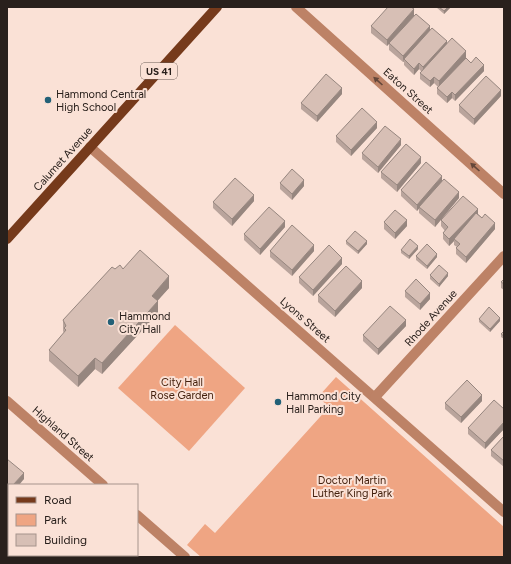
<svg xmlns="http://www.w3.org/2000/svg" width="511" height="564" font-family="Figtree,sans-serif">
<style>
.green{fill:#efa583}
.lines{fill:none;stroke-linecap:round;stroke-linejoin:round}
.minor{stroke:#bd8266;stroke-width:10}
.tertiary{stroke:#bd8266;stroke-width:10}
.primary{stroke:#763a1b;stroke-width:10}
.wall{fill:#b9a49c}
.shaded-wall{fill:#96867f}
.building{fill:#d7bfb5;stroke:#96867f}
.oneway{fill:#64473a}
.poi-dot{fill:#226077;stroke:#fae1d6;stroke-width:1.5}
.labels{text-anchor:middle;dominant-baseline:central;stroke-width:4;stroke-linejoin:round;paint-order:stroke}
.shield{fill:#fae1d6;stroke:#685a54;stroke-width:1}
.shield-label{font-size:10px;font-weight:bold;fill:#29201c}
.street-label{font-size:11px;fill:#29201c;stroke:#fae1d6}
.poi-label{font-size:11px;fill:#29201c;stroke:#fae1d6;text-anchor:start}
.park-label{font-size:11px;fill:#44210e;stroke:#fae1d6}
</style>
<rect width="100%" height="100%" fill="#fae1d6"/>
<!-- green -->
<g class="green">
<path d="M175,325l70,63 -56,63 -71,-63z"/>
<path d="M336,377l168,150v30h-303l-14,-12 18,-21 10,9 114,-126 -11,-10z"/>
</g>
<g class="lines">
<!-- minor -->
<g class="minor">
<path d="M296,7l208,187"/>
<path d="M90,147l414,365"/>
<path d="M375,397l129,-141"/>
</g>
<!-- tertiary -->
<g class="tertiary">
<path d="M7,401l96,84"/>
<path d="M137,515l48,42"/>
</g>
<!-- primary -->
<path class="primary" d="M7,239l210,-232"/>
</g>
<!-- wall -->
<g class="wall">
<path d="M436,7h15l-7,7z"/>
<path d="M414,16l-22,25 38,-10 17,13 19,14 5,5 13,8 -29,30 -3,-3 -5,5 -10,-9v-6l1,-1 -4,-4 -4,4 -10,-8v-6l2,-1 -3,-3 -5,6 -10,-10v-3h-1l-14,-12v-6l-2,2 -16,-13v-7z"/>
<path d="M342,94l-25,28 -16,-13v-6z"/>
<path d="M501,96l-27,29 -15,-13v-7z"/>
<path d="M377,128l-26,28 -15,-14v-6z"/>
<path d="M401,145l-23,28 -16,-14v-6z"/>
<path d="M421,163l-24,29 -16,-14v-6z"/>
<path d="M442,181l17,17 -24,29 -16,-14v-5l-2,3 -16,-15v-6z"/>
<path d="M280,183l24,3 -12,14 -12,-11z"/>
<path d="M254,201l-22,25 -19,-18v-6z"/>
<path d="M478,214l17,15 -29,34 -10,-9v-6l1,-1 -3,-2v-4l-5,5 -6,-7v-6l2,-2 -4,-5v-6z"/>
<path d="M384,222l23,4 -12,13 -11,-10z"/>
<path d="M285,227l-25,28 -16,-15v-6z"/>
<path d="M346,241l21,3 -9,10 -12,-10z"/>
<path d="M418,249l-9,10 -8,-6v-3z"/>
<path d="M270,251h44l-22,25 -22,-19z"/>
<path d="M416,256l21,1 -10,12 -11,-9z"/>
<path d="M342,264l-29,32 -14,-13v-6z"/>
<path d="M115,269h8l46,19 -12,13 1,12 -56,61 -7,-5 -17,18 -29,-26v-11l15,-17 -1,-2v-11z"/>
<path d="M430,275l18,1 -9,11 -9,-8z"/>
<path d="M504,279v11l-3,-2v-6z"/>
<path d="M362,288l-27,29 -17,-15v-7z"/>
<path d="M405,291l25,8 -10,11 -15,-13z"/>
<path d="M479,319l21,2 -10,11 -11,-10z"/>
<path d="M406,326l-28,29 -15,-14v-6z"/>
<path d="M504,331v8l-3,-2v-3z"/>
<path d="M482,401l-21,22 -16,-14v-6z"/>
<path d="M504,409v20l-19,20 -17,-15v-6z"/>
<path d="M504,436v31l-13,-11v-6z"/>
<path d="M7,459l17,20 -15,6v10l-2,-2z"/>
<path d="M27,555h46l-2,2h-43z"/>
</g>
<!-- shaded-wall -->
<g class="shaded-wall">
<path d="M448,7h3l-7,7v-3z"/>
<path d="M414,9v7l-27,30v-6z"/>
<path d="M430,26v6l-26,27 -1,3v-6z"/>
<path d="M447,41v6l-24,26v-6z"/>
<path d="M466,51v7l-27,30v-7z"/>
<path d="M419,63v6l-5,6v-6z"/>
<path d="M484,65v6l-29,30v-6z"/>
<path d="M434,77v6l-4,4v-6z"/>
<path d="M342,88v6l-25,28v-6z"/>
<path d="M501,90v6l-27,29v-6z"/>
<path d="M452,92v6l-5,5v-6z"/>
<path d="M377,122v6l-26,28v-6z"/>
<path d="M401,139v6l-23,28v-6z"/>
<path d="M421,157v6l-24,29v-7z"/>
<path d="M442,176v6l-25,29v-6z"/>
<path d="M304,180v6l-12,14v-6z"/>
<path d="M459,192v6l-24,29v-7z"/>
<path d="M254,195v6l-22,25v-7z"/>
<path d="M478,209v6l-24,24v2l-5,5v-7z"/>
<path d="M407,220v6l-12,13v-6z"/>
<path d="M285,221v6l-25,28v-6z"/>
<path d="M495,223v6l-29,34v-6z"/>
<path d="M367,241v3l-9,10v-3z"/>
<path d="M314,245v6l-22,25v-6z"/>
<path d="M418,246v3l-9,10v-3z"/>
<path d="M437,254v3l-10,12v-3z"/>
<path d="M342,258v6l-29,32v-6z"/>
<path d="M448,273v3l-9,11v-3z"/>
<path d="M169,276v12l-17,19v-11z"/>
<path d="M362,281v7l-27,29v-6z"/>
<path d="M430,293v6l-10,11v-6z"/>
<path d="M158,301v12l-56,61v-11z"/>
<path d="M500,318v3l-10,11v-3z"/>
<path d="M406,320v6l-28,29v-6z"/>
<path d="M95,358v11l-17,18v-11z"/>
<path d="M482,395v6l-21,22v-6z"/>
<path d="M504,422v7l-19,20v-6z"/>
<path d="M24,473v6l-5,6h-6z"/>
<path d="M54,555h4v2h-6z"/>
<path d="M65,555h8l-2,2h-6z"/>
<path d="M114,555h5l-1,2h-6z"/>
</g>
<!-- building -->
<g class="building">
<path d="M388,7h23l3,2 -27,31 -16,-14z"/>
<path d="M439,7h9l-4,4z"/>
<path d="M416,14l14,12 -27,30 -14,-13z"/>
<path d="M432,28l15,13 -24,26 -4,-4 -5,6 -10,-10z"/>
<path d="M452,38l14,13 -27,30 -5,-4 -4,4 -10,-8z"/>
<path d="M476,57l8,8 -29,30 -3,-3 -5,5 -10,-9 29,-30 5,5z"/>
<path d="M326,74l16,14 -25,28 -16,-13z"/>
<path d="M486,76l15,14 -27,29 -15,-14z"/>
<path d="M362,108l15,14 -26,28 -15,-14z"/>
<path d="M385,126l16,13 -23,28 -16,-14z"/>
<path d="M406,144l15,13 -24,28 -16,-13z"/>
<path d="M426,162l16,14 -25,29 -16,-15z"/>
<path d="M292,169l12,11 -12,14 -12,-11z"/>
<path d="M235,178l19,17 -22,24 -19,-17z"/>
<path d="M444,179l15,13 -24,28 -16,-13z"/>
<path d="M463,196l15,13 -29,30 -6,-6 5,-6 -7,-7z"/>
<path d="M269,207l16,14 -25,28 -16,-15z"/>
<path d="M395,210l12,10 -12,13 -11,-11z"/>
<path d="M476,213l6,5 3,-4 10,9 -29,34 -10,-9 4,-4 -6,-5z"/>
<path d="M292,225l22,20 -22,25 -22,-19z"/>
<path d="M355,231l12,10 -9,10 -12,-10z"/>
<path d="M410,239l8,7 -9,10 -8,-6z"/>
<path d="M427,244l10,10 -10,12 -11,-10z"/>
<path d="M329,245l13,13 -29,32 -14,-13z"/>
<path d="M140,250l29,26 -17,20 6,5 -56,62 -7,-5 -17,18 -29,-26 17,-20 -2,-2 2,-2 -3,-6 49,-53 3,2 5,-4 3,4z"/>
<path d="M439,265l9,8 -9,11 -9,-9z"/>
<path d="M346,266l16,15 -27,30 -17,-16z"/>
<path d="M416,279l14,14 -10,11 -15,-13z"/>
<path d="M504,279v5l-3,-2z"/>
<path d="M390,306l16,14 -28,29 -15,-14z"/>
<path d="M489,307l11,11 -10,11 -11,-10z"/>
<path d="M504,331v5l-3,-2z"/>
<path d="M467,380l15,15 -21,22 -16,-14z"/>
<path d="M494,400l10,9v13l-19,21 -17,-15z"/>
<path d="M504,436v25l-13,-11z"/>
<path d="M7,459l17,14 -11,12h-4v4l-2,-2z"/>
<path d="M36,555h18l-2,2h-14z"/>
<path d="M85,555h29l-2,2h-29z"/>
<path d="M119,555h8l2,2h-12z"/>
</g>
<!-- one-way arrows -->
<defs><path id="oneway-solid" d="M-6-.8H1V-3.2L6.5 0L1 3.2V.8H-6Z"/></defs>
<g class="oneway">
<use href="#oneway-solid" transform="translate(378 81) rotate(-138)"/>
<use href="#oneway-solid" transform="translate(475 167) rotate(-138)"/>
</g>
<!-- markers -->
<g class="poi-dot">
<circle cx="48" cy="100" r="4"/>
<circle cx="111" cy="322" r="4"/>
<circle cx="278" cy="402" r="4"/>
</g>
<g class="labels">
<!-- shield labels -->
<rect class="shield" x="141" y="63" width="36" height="16" rx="3"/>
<g class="shield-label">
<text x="159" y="71">US 41</text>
</g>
<!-- street labels -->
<g class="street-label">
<text transform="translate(408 91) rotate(42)">Eaton Street</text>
<text transform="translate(63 159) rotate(-48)">Calumet Avenue</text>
<text transform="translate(431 318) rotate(-48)">Rhode Avenue</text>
<text transform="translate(305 320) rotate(41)">Lyons Street</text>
<text transform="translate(63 434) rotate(41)">Highland Street</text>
</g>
<!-- poi labels -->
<g class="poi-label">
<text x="56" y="94">Hammond Central<tspan x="56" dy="13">High School</tspan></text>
<text x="119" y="316">Hammond<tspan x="119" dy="13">City Hall</tspan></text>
<text x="286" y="396">Hammond City<tspan x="286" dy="13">Hall Parking</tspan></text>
</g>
<!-- park labels -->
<g class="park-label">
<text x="182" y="382">City Hall<tspan x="182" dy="13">Rose Garden</tspan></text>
<text x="352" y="480">Doctor Martin<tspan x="352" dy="13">Luther King Park</tspan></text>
</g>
</g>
<!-- border -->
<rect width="511" height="564" fill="none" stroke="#29201c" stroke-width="16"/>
<!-- legend -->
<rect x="8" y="484" width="130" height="72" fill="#fae1d6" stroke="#a6948c"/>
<rect x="16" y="497" width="20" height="6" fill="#763a1b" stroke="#a6948c"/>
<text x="44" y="504" font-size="12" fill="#29201c">Road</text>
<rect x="16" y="514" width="20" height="12" fill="#efa583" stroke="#a6948c"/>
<text x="44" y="524" font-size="12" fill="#29201c">Park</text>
<rect x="16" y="534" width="20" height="12" fill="#d7bfb5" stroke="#a6948c"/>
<text x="44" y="544" font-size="12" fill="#29201c">Building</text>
</svg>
